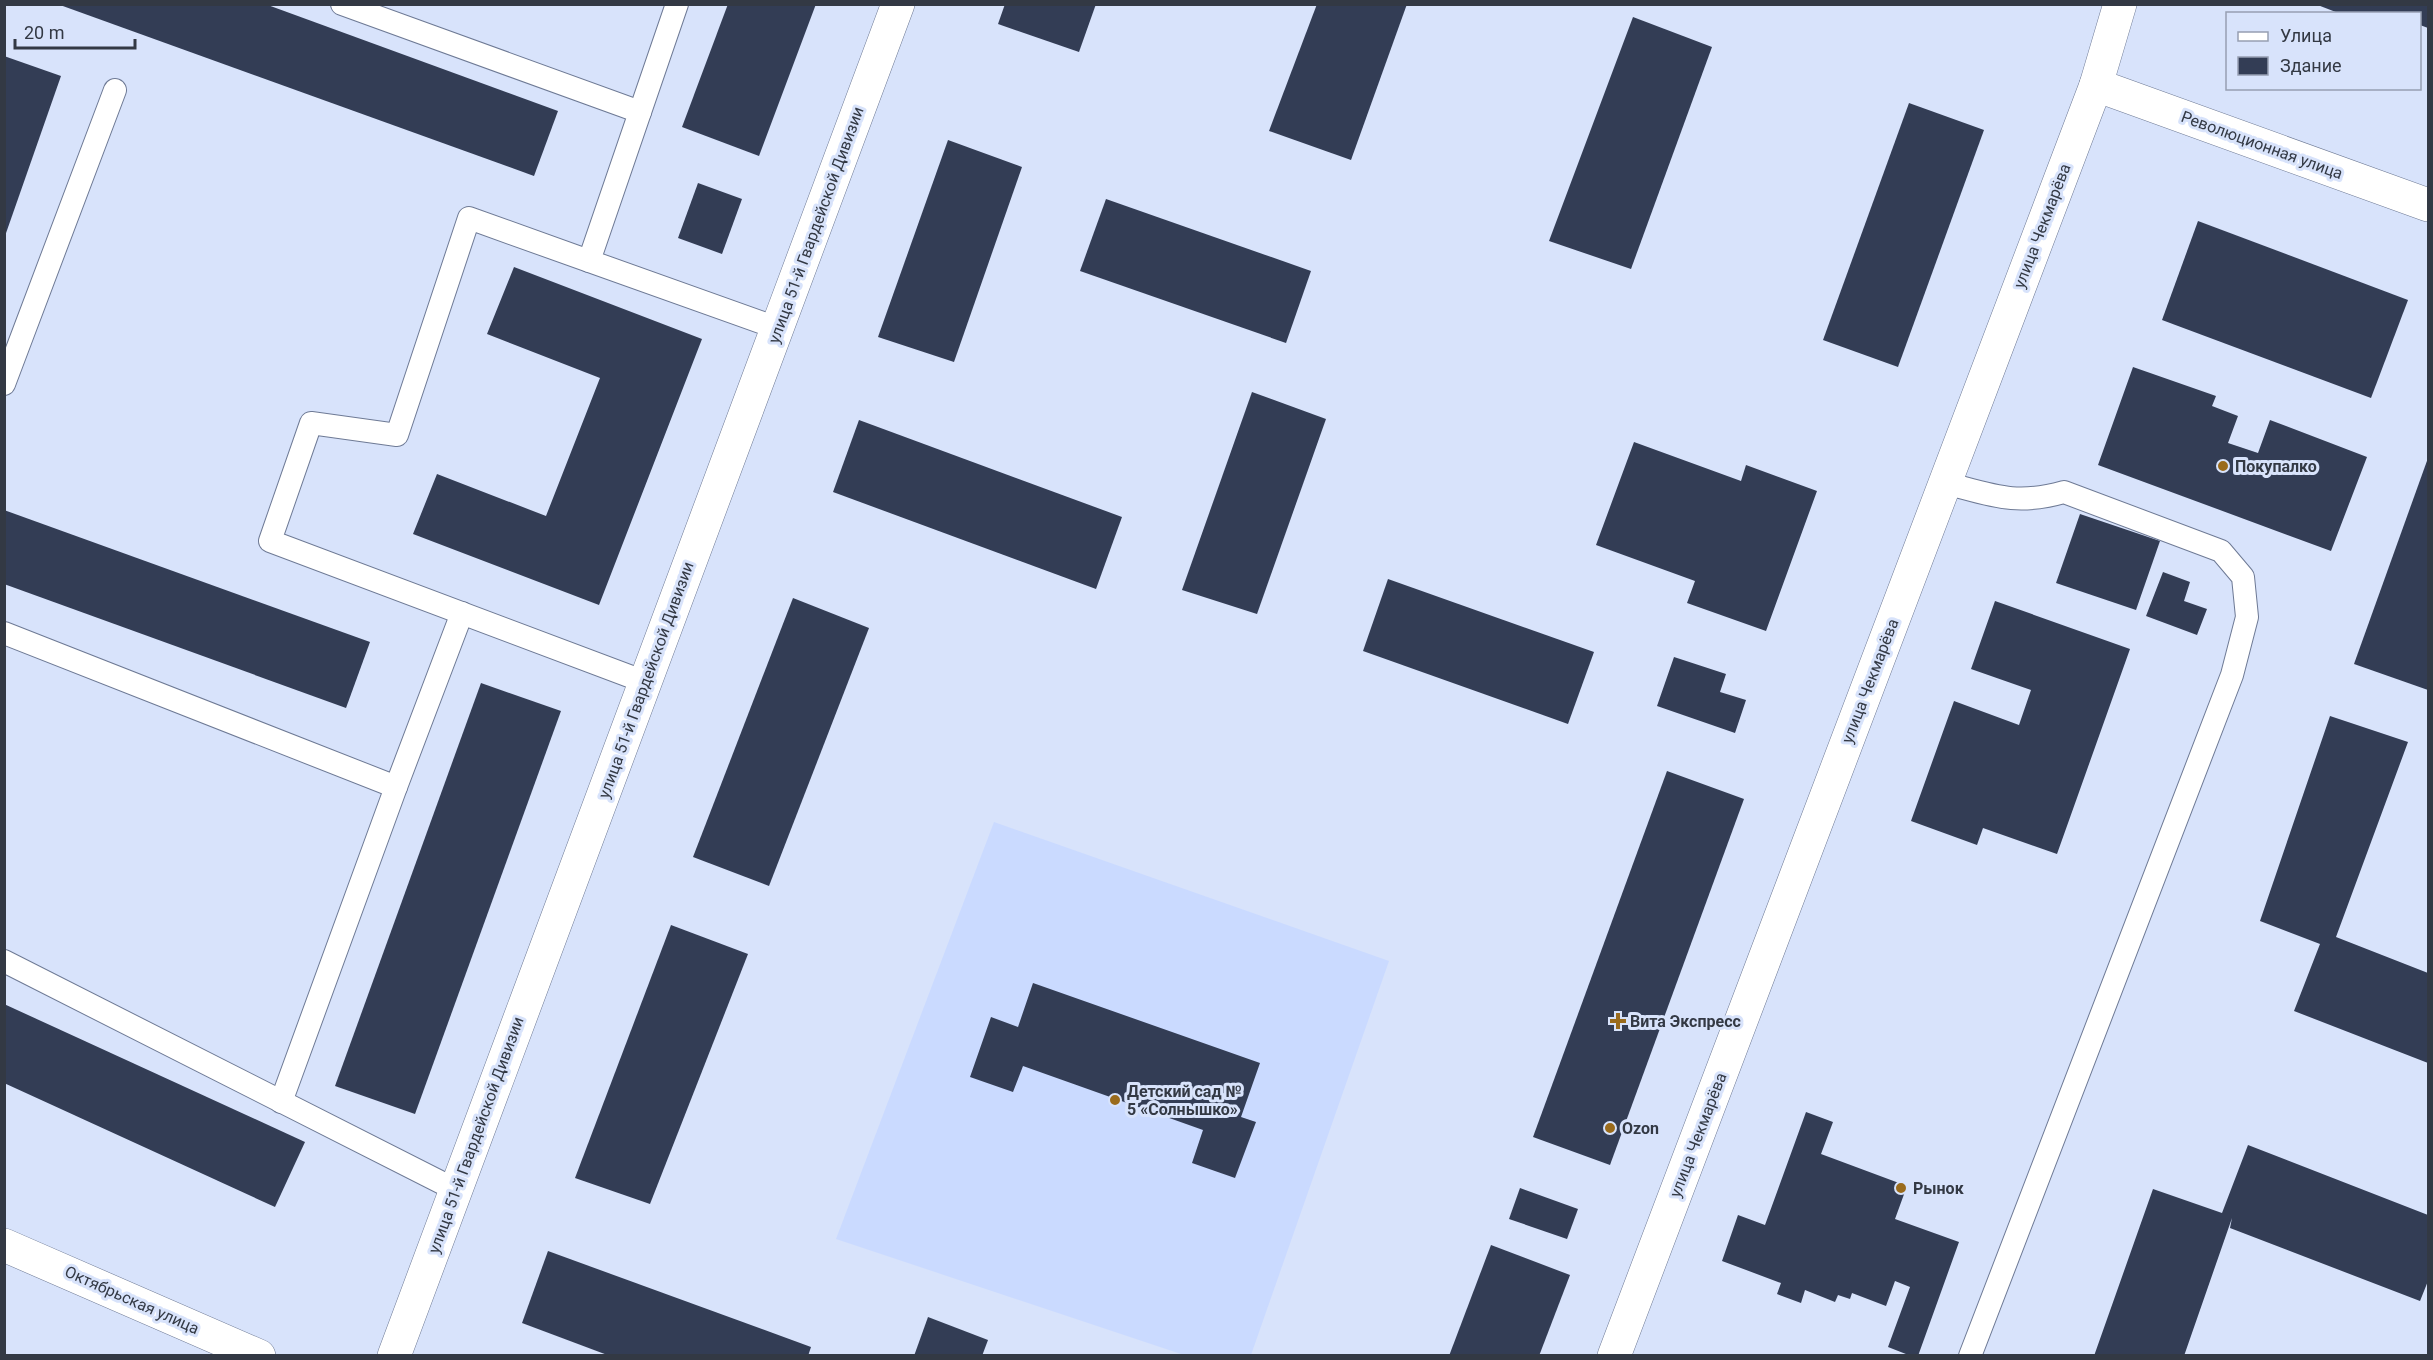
<svg xmlns="http://www.w3.org/2000/svg" width="2433" height="1360" font-family="Roboto,sans-serif">
<style>
.built{fill:#cadaff}
.building{fill:#333d55}
.lines{fill:none;stroke-linecap:round;stroke-linejoin:round}
.lane-casing{stroke:#6e7a95;stroke-width:24}
.street-casing{stroke:#6e7a95;stroke-width:34}
.secondary-casing{stroke:#6e7a95;stroke-width:34}
.lane{stroke:#fff;stroke-width:22}
.street{stroke:#fff;stroke-width:33}
.secondary{stroke:#fff;stroke-width:33}
.poi-dot{fill:#9a6b1c;stroke:#d8e3fb;stroke-width:2}
.labels{text-anchor:middle;dominant-baseline:central;stroke-width:6;stroke-linejoin:round;paint-order:stroke}
.street-label{font-size:16px;fill:#333944;stroke:#d8e3fb}
.poi-label{font-size:16px;font-weight:bold;fill:#333944;stroke:#d8e3fb;text-anchor:start}
</style>
<rect width="100%" height="100%" fill="#d8e3fb"/>
<!-- built -->
<path class="built" d="M994,822l395,139 -138,394h-67l-348,-116z"/>
<!-- building -->
<g class="building">
<path d="M265,4l293,107 -24,65 -474,-171z"/>
<path d="M728,4h88l-57,152 -77,-29z"/>
<path d="M1005,4h91l-17,48 -81,-28z"/>
<path d="M1317,4h90l-56,156 -82,-29z"/>
<path d="M2315,4h113v24l-8,-3v-11h-79z"/>
<path d="M1633,17l79,30 -81,222 -82,-28z"/>
<path d="M4,56l57,20 -56,160h-1z"/>
<path d="M1909,103l75,27 -86,237 -75,-27z"/>
<path d="M948,140l74,27 -68,195 -76,-25z"/>
<path d="M698,183l44,16 -20,55 -44,-16z"/>
<path d="M1106,199l205,72 -25,72 -206,-72z"/>
<path d="M2198,221l210,79 -37,98 -209,-78z"/>
<path d="M514,267l188,72 -103,266 -186,-71 24,-60 109,42 54,-138 -113,-44z"/>
<path d="M2133,367l83,29 -4,10 26,10 -10,27 30,10 12,-33 97,37 -36,94 -233,-86z"/>
<path d="M1252,392l74,27 -69,195 -75,-24z"/>
<path d="M859,420l263,97 -26,72 -263,-97z"/>
<path d="M1634,442l107,39 5,-16 71,26 -51,140 -79,-28 8,-22 -99,-36z"/>
<path d="M2428,458v232l-74,-26z"/>
<path d="M4,510l366,132 -24,66 -342,-124z"/>
<path d="M2080,514l80,27 -24,69 -80,-27z"/>
<path d="M2163,572l27,10 -6,19 23,8 -10,26 -51,-19z"/>
<path d="M1388,579l206,73 -26,72 -205,-73z"/>
<path d="M793,598l76,30 -100,258 -76,-29z"/>
<path d="M1995,601l135,48 -73,205 -74,-26 -6,17 -66,-24 43,-120 65,24 12,-35 -60,-21z"/>
<path d="M1674,657l52,17 -6,18 26,8 -11,33 -78,-27z"/>
<path d="M481,683l80,28 -146,403 -80,-28z"/>
<path d="M2330,716l78,26 -72,195 92,36v90l-134,-52 26,-67 -60,-23z"/>
<path d="M1667,771l77,28 -134,366 -77,-28z"/>
<path d="M671,925l77,29 -98,250 -75,-26z"/>
<path d="M1033,983l227,80 -19,54 15,5 -21,56 -43,-15 11,-33 -180,-64 -10,26 -43,-15 21,-60 27,10z"/>
<path d="M4,1004l301,138 -30,65 -271,-124z"/>
<path d="M1806,1112l27,10 -12,32 86,32 -12,33 64,23 -41,114h-7l-23,-9 22,-60 -15,-6 -9,25 -34,-13 -2,6 -12,-4 -3,7 -30,-12 -4,13 -24,-9 4,-11 -59,-22 16,-46 27,10z"/>
<path d="M2248,1145l180,70v66l-8,20 -190,-73 2,-10 -48,138h-90l59,-167 69,24z"/>
<path d="M1520,1188l58,21 -11,30 -58,-20z"/>
<path d="M1491,1245l79,30 -31,81h-90z"/>
<path d="M548,1251l263,96 -3,9h-198l-88,-33z"/>
<path d="M928,1317l60,23 -6,16h-68z"/>
</g>
<g class="lines">
<defs>
<g id="lane">
<path d="M342,4l298,108"/>
<path d="M677,4l-88,257 188,67"/>
<path d="M589,261l-120,-43 -72,217 -86,-12 -41,118 375,141"/>
<path d="M4,384l111,-294"/>
<path d="M1945,483c47,12 70,23 119,9l157,59 22,26 4,40 -15,58 -262,681"/>
<path d="M4,633l392,154 -115,315"/>
<path d="M396,787l66,-174"/>
<path d="M4,961l452,229"/>
</g>
<g id="street">
<path d="M2096,85l24,-81"/>
<path d="M394,1356l504,-1352"/>
</g>
<g id="secondary">
<path d="M4,1245l255,111"/>
<path d="M1614,1356l482,-1271 332,120"/>
</g>
</defs>
<!-- lane casing -->
<use href="#lane" class="lane-casing"/>
<!-- street casing -->
<use href="#street" class="street-casing"/>
<!-- secondary casing -->
<use href="#secondary" class="secondary-casing"/>
<!-- lane -->
<use href="#lane" class="lane"/>
<!-- street -->
<use href="#street" class="street"/>
<!-- secondary -->
<use href="#secondary" class="secondary"/>
</g>
<!-- markers -->
<g class="poi-dot">
<circle cx="2223" cy="466" r="6"/>
<path d="M1615 1012h6v6h6v6h-6v6h-6v-6h-6v-6h6z"/>
<circle cx="1115" cy="1100" r="6"/>
<circle cx="1610" cy="1128" r="6"/>
<circle cx="1901" cy="1188" r="6"/>
</g>
<g class="labels">
<!-- street labels -->
<g class="street-label">
<text transform="translate(2262 145) rotate(20)">Революционная улица</text>
<text transform="translate(816 225) rotate(-70)">улица 51-й Гвардейской Дивизии</text>
<text transform="translate(2042 226) rotate(-69)">улица Чекмарёва</text>
<text transform="translate(646 680) rotate(-70)">улица 51-й Гвардейской Дивизии</text>
<text transform="translate(1870 681) rotate(-69)">улица Чекмарёва</text>
<text transform="translate(476 1135) rotate(-70)">улица 51-й Гвардейской Дивизии</text>
<text transform="translate(1698 1135) rotate(-69)">улица Чекмарёва</text>
<text transform="translate(132 1300) rotate(24)">Октябрьская улица</text>
</g>
<!-- poi labels -->
<g class="poi-label">
<text x="2235" y="466">Покупалко</text>
<text x="1630" y="1021">Вита Экспресс</text>
<text x="1127" y="1091">Детский сад №<tspan x="1127" dy="18">5 «Солнышко»</tspan></text>
<text x="1622" y="1128">Ozon</text>
<text x="1913" y="1188">Рынок</text>
</g>
</g>
<!-- border -->
<rect width="2433" height="1360" fill="none" stroke="#333944" stroke-width="12"/>
<!-- legend -->
<rect x="2226" y="12" width="195" height="78" fill="#d8e3fb" stroke="#969fb2" stroke-width="1.5"/>
<rect x="2238" y="32" width="30" height="9" fill="#ffffff" stroke="#969fb2" stroke-width="1.5"/>
<text x="2280" y="42" font-size="18" fill="#333944">Улица</text>
<rect x="2238" y="57" width="30" height="18" fill="#333d55" stroke="#969fb2" stroke-width="1.5"/>
<text x="2280" y="72" font-size="18" fill="#333944">Здание</text>
<!-- scale -->
<path d="M15 39v9h120v-9" fill="none" stroke="#333944" stroke-width="3"/>
<text x="24" y="39" font-size="18" fill="#333944" stroke="#d8e3fb" stroke-width="4.5" paint-order="stroke">20 m</text>
</svg>
